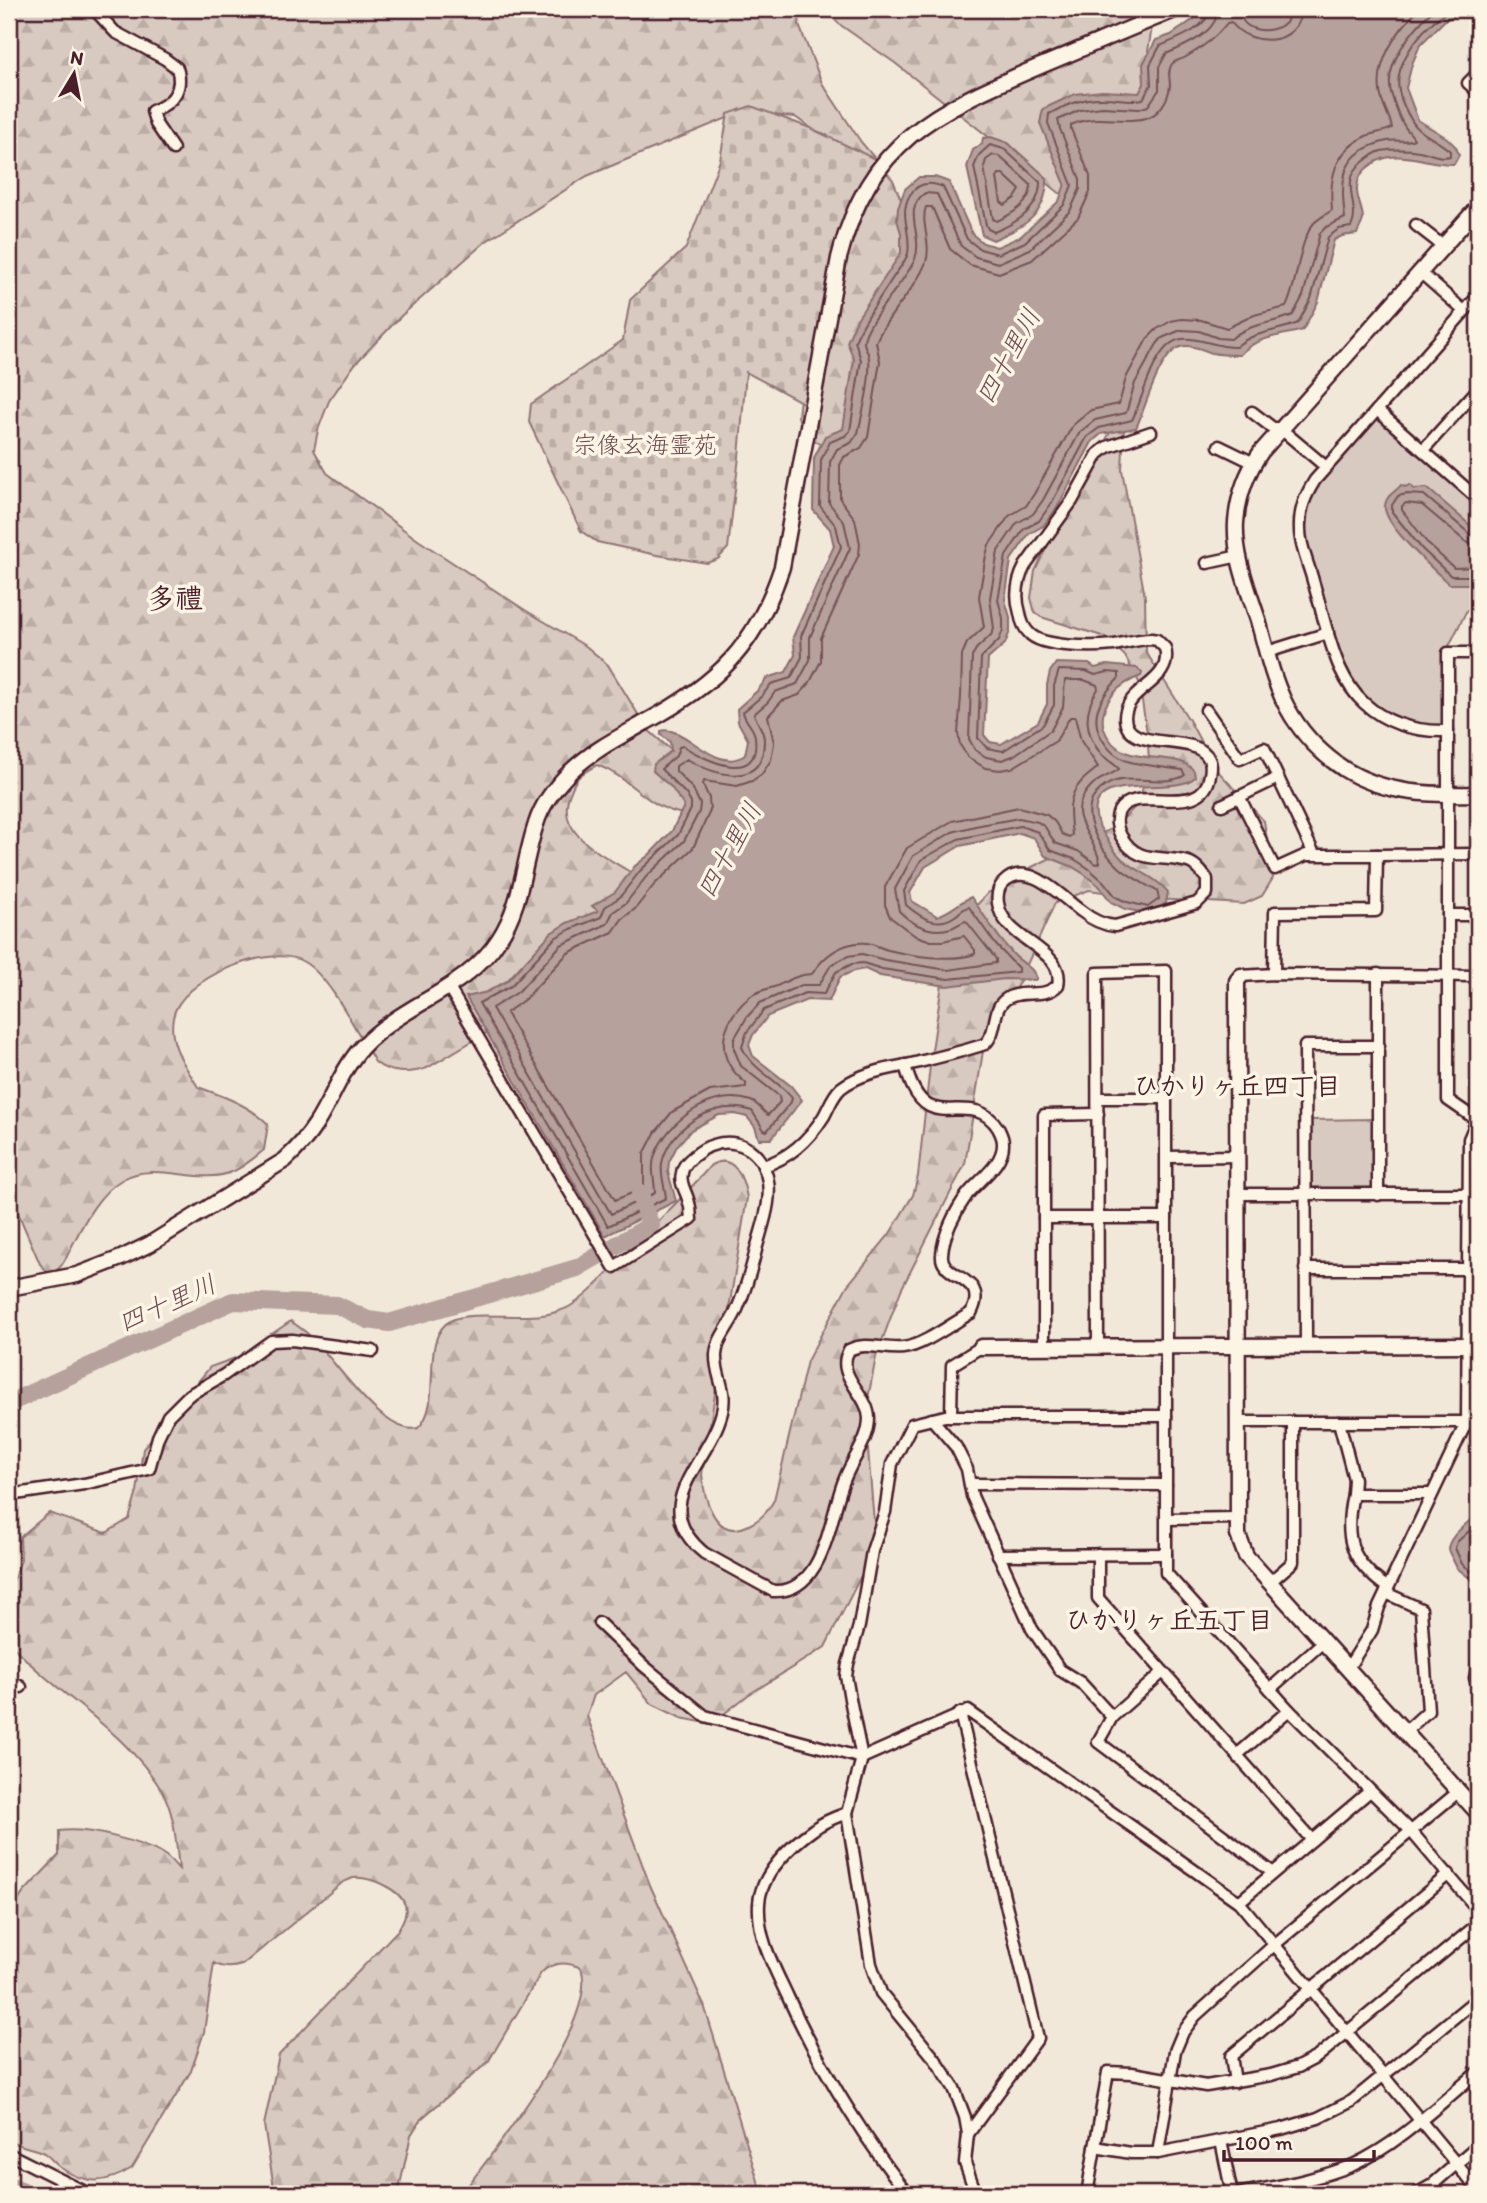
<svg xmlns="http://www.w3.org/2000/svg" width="1487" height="2203" font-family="Itim,'Klee One',sans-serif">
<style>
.forest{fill:url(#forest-firs);stroke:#917476;stroke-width:2}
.cemetery{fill:url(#cemetery-stones);stroke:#917476;stroke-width:2}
.park{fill:#d8cac0;stroke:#917476;stroke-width:2}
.water{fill:#b6a19c;stroke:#8b6d6f;stroke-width:2}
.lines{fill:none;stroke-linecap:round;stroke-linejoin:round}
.shore{stroke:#755358;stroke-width:2}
.river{stroke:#b6a19c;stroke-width:18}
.street-casing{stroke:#4a1f2b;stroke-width:15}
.secondary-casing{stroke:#4a1f2b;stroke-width:19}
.street{stroke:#fcf5e5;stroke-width:10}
.secondary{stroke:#fcf5e5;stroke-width:14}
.labels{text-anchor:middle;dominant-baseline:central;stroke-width:7;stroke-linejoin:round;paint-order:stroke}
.park-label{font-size:24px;fill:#6e4a50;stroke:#fcf5e5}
.water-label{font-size:26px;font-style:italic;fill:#704c53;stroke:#fcf5e5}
.neighbourhood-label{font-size:26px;font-weight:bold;fill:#4a1f2b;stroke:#fcf5e5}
.quarter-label{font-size:28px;font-weight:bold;fill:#4a1f2b;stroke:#fcf5e5}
</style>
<defs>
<pattern id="forest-firs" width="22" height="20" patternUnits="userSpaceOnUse" patternTransform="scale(1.75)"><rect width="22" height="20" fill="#d8cac0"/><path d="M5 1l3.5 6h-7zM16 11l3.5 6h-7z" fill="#bbada5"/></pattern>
<pattern id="cemetery-stones" width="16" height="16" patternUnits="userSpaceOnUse" patternTransform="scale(1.75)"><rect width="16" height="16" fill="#d8cac0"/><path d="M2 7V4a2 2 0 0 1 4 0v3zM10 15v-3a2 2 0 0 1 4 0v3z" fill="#bbada5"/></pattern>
</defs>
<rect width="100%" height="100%" fill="#f1e8da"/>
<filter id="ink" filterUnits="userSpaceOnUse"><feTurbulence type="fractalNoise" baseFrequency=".0143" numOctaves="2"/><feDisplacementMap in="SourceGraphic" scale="14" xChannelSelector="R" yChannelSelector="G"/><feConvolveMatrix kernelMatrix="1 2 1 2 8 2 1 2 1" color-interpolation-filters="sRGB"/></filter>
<g filter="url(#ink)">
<!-- forest -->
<g class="forest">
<path d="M9,9h792l-2,16 23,58 39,59 32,38 14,35 75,107 -156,124c-14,-5 -25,-15 -28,-30l32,-277 -3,-4 -13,-5 -19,-13 -56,-4 -152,63 -102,66 -84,74 -46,48 -26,37 -11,29 -4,20 13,23 91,67 107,70 62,37 21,18 39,64 24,21 24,27 -12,37c-38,-7 -51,-36 -86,-49 -18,10 -21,11 -28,31 -13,37 32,58 58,74 17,11 34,21 51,32l-172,119 -79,47c-17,6 -38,6 -52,-6 -18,-29 -44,-84 -71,-100 -33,-20 -125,17 -131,56 -5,25 12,48 25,69 25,9 51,18 70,37l-4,26c-9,7 -19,16 -30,21 -33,16 -77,-11 -111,8 -23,13 -38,41 -49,63 -5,9 -9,22 -17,28 -4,3 -6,2 -10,2l-7,-8 -31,-72z"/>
<path d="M824,9h331l-7,42 14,39 -100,105 -167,-132 -56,-39z"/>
<path d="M1125,406l-3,64 23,127 1,55 43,68 26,48 49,53 9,57 -11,18 -18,8 -90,-5 -65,-9 -34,13 -35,77 -37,71 -18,113 -64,126 -25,67 -11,57 11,132 -51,101 -77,48 -37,29 -30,-6 -29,-14 -26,-32 -32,23 -7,21 63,169 54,120 58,189h-300c31,-43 138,-174 119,-226 -15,-7 -28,-7 -40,5l-53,89 -67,57 -10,16 -13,59h-123l-11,-69 15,-70 119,-125c4,-7 10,-17 7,-25 -5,-16 -36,-29 -52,-27 0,0 -9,4 -10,4l-101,83c-10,3 -19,4 -28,-2l-10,69 -13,39 -59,97c-25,16 -46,17 -71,0 -6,-4 -11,-11 -17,-15 -12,-6 -24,-5 -35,-14v-225l15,-22 35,-37v-24c30,-4 78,10 104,23 7,4 12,11 16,15 -3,-25 -4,-56 -17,-78 -38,-63 -106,-96 -153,-149v-51l12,-31 -1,-23 29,-24 57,20 23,-14 8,-27 6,-43 67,-82 28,-10 53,-36c6,5 13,9 18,14 24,21 73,102 109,93 27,-25 -1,-91 34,-108 18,-9 67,-1 90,-5 9,-1 23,-5 30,-10 21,-13 37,-34 54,-52 29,-29 59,-57 85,-88 24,-13 33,15 36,33l-45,276c2,24 13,67 45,52 13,-6 20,-13 27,-26l33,-139 40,-75 42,-51 24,-40 5,-19 13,-119 11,-73 18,-61 28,-30 42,-25 85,-41 20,-20 7,-16 7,-31 -2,-27 -8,-51 -14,-26 -20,-19 -64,-20 -6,-4 -4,-15 4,-27 22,-45z"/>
</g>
<!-- cemetery -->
<path class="cemetery" d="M751,106l59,22 67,32 -17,25 -22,52 -33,167 -59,-32 -7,85 -11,91 -10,11 -11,4 -50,-8 -60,-13 -16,-11 -52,-109 2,-18 92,-64 7,-40 56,-52 34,-88 8,-46z"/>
<!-- park -->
<g class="park">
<path d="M1375,418h5l98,88v104h-11l-24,48v65l-3,3c-48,-1 -77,-21 -98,-63l-35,-119 -3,-24 3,-17 8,-16z"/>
<path d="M1375,1119l-1,67 -2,3h-59l-3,-3v-66z"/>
</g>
<!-- water -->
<g class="water">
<path d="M1208,9c13,0 27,-2 40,0 14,2 15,10 31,0h184l-6,6 -12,5 -25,25 -8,19 -6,24 12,32 29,18 9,9 3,8 -5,9c-28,1 -58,-18 -83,1 -8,5 -13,12 -14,22 -1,12 6,22 6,32 0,4 -5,11 -6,15l-15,2 -8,4 -16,62 -15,28c-21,6 -49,7 -63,25 -9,0 -19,0 -28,-2 -9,-3 -16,-7 -26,-7 -26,0 -40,62 -50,82l-35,6 -9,8 -35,66 -14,18 -14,8 -18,26 -6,40 5,17v14l-5,13 -17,15 -4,76 6,7 11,2 37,-22 9,-18v-19l3,-13 6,-9 33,1 6,4 12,-3 30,3 5,5 -1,3c-11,4 -19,8 -27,17 -9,11 -14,23 -10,36 16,44 71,17 90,42l1,6c-20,21 -106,-8 -99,39 1,10 10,21 15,29 13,24 41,27 57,47l-2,11 -16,11 -25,-5 -14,-7 -12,-16 -15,-12 -13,-8 -26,-10 -11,-18 -14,-5 -60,13 -35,21 -15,26 2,8 25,15c13,-4 21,-13 34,-19 15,20 26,41 44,59 8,8 20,12 22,24l-32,-1 -58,7 -67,-10 -15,-7 -11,2 -14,6 -11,24 -22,-1 -39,16 -15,19 -4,10 4,11 38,30 11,14 -31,39h-12l-4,-12 -8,-10 -12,-3 -16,1 -28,15 -14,16 -8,16 -1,10 8,29 -71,35 -139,-239 21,-5 20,-11 44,-48 16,-10 31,-12 -6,-5 23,-14 20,-26 14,-11 23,-24 12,-25 -13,-19 -18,-16 1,-7 17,-13 -1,-9 -9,-7v-4c24,-7 54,44 84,24l3,-15 -10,-18 -1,-13 20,-18 10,-13 19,-6 9,-17 -2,-18 41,-91 -4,-17 -17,-19 1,-52 11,-22 18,-7 11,-70 -7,-17 10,-23 44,-66v-20l-4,-13 1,-12 7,-19 14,-12h16l14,5 23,52 11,9 14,4 23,-10 39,-36 6,-17 -25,-61 3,-14 32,-15 27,-3 37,2 5,-9 -1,-20 13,-24 15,-5z"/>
<path d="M991,137l17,6 39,35c0,37 -22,48 -54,62l-11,-5 -15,-68 6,-17 9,-6 1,-6z"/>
<path d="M1401,485l4,2 5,-2 4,4 13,-1 51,44v48l-3,4h-26c-14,-13 -68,-61 -64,-79 2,-11 11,-13 16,-20z"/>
<path d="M1478,1512v73l-21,-17 -9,-18c0,-15 21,-26 30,-38z"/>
</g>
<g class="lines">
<!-- shore -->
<g class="shore">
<path d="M1210,9c-3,20 -34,30 -50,37l-10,19 1,20 -8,14c-14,3 -26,-1 -40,-1 -19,-1 -37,7 -54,16l-1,9 24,62 -8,20 -39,37 -27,12 -18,-5 -13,-10 -24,-52c-12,-5 -25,-5 -33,8 -12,20 2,37 -2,58 -2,8 -9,16 -14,23 -14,22 -29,42 -39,65l6,19 -11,71 -5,5 -15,6 -9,18 -1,46 16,20 5,21 -40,89 1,21 -11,21 -20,6 -9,12 -19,16c2,10 11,15 12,25 6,51 -52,22 -72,9l-4,1 -3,9 -15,13 25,25 5,9v6l-13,26 -38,36 -20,26 -15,10 -4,10 -30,12 -16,9 -44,48 -32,17 129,223 58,-28c-1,-12 -7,-26 -3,-39 10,-34 54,-61 89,-48l12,19 3,1 24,-29 1,-4c-15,-19 -40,-28 -50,-51l5,-15 17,-22 41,-17 19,1 12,-22 16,-8 11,-1 19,6 66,10 70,-7v-4l-22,-23 -27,-38c-7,1 -8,5 -14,9 -18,13 -35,1 -49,-11l-2,-14 17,-31 37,-21 62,-13 18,6 12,18 24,9 14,9 15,13 13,16 11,5 21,5 11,-8 -2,-8c-12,-7 -27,-14 -37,-23 -20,-18 -46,-58 -19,-79 4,-3 10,-7 15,-8 19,-5 54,5 69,-6l-3,-5c-18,-3 -37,-4 -55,-9 -8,-3 -16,-9 -21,-16 -20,-26 -6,-48 13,-67v-5l-11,-1 -13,3 -9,-4 -27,-1 -5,16v19l-11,20 -40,26 -16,-3 -9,-10 3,-80 18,-18 4,-10v-12l-5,-18 8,-44 18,-27 15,-8 12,-17 36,-67 12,-9 33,-8c11,-20 22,-78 50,-81 18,-2 35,9 54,8 17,-16 41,-15 62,-24l13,-24 17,-62 11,-8 12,-2c11,-20 -14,-45 12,-65 6,-5 11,-9 18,-11 13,-2 25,-2 38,0 11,2 20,8 31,5v-5c-10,-10 -31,-17 -38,-30 -5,-8 -11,-21 -13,-30 -6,-30 29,-72 54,-82"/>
<path d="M1218,9c-1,24 -33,37 -52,45l-7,13v23l-11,16 -9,3 -37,-2 -22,3 -22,10 2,9 20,50v10l-10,22 -40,38 -32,14 -22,-6 -15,-11 -24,-52 -12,-1c-24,17 -1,42 -10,66 -8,21 -51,64 -51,83 0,5 5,11 5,16 2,24 -6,52 -11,75l-7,10 -14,6 -7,13 -1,41 15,19 6,26 -40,89v23l-13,24 -22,8 -7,10 -14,12c3,9 10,16 10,26 0,51 -50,35 -77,19l-11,7v5l17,18 7,15 -1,8 -15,29 -38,36 -20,26 -13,9 -6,12 -46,21 -43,47 -26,16 119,206 44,-21c0,-12 -5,-25 0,-38 13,-35 58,-67 96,-54 8,3 11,10 17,14l12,-13 -1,-6 -38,-30 -7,-17v-10l13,-22 13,-14 42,-18h17l12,-20 17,-9 14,-2 23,6 63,10 48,-7v-4l-30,-38c-5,1 -9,5 -15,7 -20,6 -38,-3 -52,-17l-4,-22 18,-33 39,-24 23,-6 44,-8 19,4 7,5 10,16 23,8 18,13 4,-1c-4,-28 -39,-46 -9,-77 8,-8 21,-11 28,-17 -5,-6 -12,-9 -17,-14 -18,-21 -19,-44 -4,-66l-1,-4 -13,-5h-19l-2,27 -12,23 -38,26 -11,4 -16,-3 -11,-7 -6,-11 3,-82 4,-8 15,-14 3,-6 -4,-31 8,-47 19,-28 16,-9 10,-14 37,-68 15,-12 31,-7 9,-30 22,-39 5,-6 19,-8 18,1 19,7 13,1c18,-16 41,-15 62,-24l10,-19 17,-63 6,-6 19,-9c-5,-40 -4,-67 42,-77 9,-2 19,2 27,-2 -2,-5 -6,-7 -9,-12 -6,-9 -10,-21 -13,-31 -11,-31 22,-68 42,-87"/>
<path d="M1239,9c2,24 31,26 47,14l5,-14"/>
<path d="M1301,9c-1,38 -52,39 -70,13l-4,1c-11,15 -25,25 -41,34 -5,3 -11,3 -14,7 -5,7 -2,14 -2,21 -1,14 -11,30 -24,33 -26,7 -48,-6 -75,7v4l19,47v16l-12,26 -46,42 -33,13 -29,-8 -20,-16 -18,-42h-6c-6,15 6,37 0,55 -11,29 -38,51 -50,80l4,19 -12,76 -7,11 -17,9 -4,8v34l15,20 5,25 -1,10 -38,84v23l-12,23 -10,11 -17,6 -14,15 6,27 -3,17 -9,14 -10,7 -15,5 -33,-5 -1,4 6,13 1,13 -17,37 -39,37 -19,24 -13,10 -9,13 -45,21 -43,46 -19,14 109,187 29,-12v-34l11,-21 17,-21 38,-21 36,-4v-4c-34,-26 -26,-62 5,-87 8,-6 17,-7 26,-10 12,-6 22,-12 35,-12 12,-19 31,-33 55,-31 7,1 14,5 21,7 25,6 63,12 87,4v-4l-11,-14 -21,5h-12l-17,-6 -24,-18 -5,-12v-18l22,-39 45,-27 67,-14 28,8 8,7 7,12 7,3 3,-2c-2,-20 -6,-37 9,-53 5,-6 12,-10 17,-15l-17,-26 -6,-24h-5l-14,24 -44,27 -12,2 -15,-2 -17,-11 -8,-12 -2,-12 3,-36 1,-42 5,-12 17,-16 -5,-30 7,-42 3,-10 20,-29 17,-10 8,-12 39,-69 18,-15 28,-6 7,-26 21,-39 10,-10 14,-8 10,-2 20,1 26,8 27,-13 32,-8c12,-24 12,-65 28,-84 5,-5 13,-9 18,-13 -3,-32 2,-58 34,-74 9,-4 19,-4 26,-8 -2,-13 -11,-24 -12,-37 -4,-31 18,-61 39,-82"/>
<path d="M990,145l14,4 36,33c0,27 -23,41 -46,50l-6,-3 -2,-4 -12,-58 5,-12z"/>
<path d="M993,155l6,1 32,29c0,19 -19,29 -34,36l-4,-2 -9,-52 2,-7z"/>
<path d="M999,174h4l17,16 -5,8 -10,7 -4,-3 -4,-24z"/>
<path d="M1478,537l-7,-2 -47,-40 -17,-1 -9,2 -6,9v7l30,37 29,27h27"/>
<path d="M1478,546l-12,-4 -44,-37 -16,-2 -4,3v4l26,34 26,24 24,-1"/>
<path d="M1478,1523l-21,19 -2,6 7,16 16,12"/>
</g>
<!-- river -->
<g class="river">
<path d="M9,1403l224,-102 104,4 31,15 21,3 188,-55 74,-43 -7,-16 -4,-16"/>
<path d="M9,2185l22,9"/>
</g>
<defs>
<g id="street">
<path d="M94,9l21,23 50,27 12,9c7,22 -5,36 -25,43l4,13 17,25"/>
<path d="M1478,73l-10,10 10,9"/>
<path d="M1416,225l27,21"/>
<path d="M1420,272l44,39"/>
<path d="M1377,410l101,89"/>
<path d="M1252,412l26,20"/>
<path d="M1281,429l45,38"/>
<path d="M1219,446l35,17"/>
<path d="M1423,450l55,-61"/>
<path d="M1207,563l32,-7"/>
<path d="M1267,652l61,-19"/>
<path d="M1206,710l34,49 24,-11 50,106"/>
<path d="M1448,731c-31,1 -60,-6 -84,-28 -10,-9 -18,-22 -24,-35 -12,-27 -18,-58 -27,-87 -4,-16 -13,-34 -13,-51 -1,-20 5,-34 15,-50l163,-184"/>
<path d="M1239,796l36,73 31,-14h71"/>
<path d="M1222,805l56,-27"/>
<path d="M1448,915h30"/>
<path d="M1274,974l1,-62 101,-1 1,-56 101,-1"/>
<path d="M1378,974v221"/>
<path d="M1241,976l33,-2 204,2"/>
<path d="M449,988l165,279 77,-48c-1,-5 0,-11 -2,-16 -2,-11 -10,-19 -7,-30 1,-8 7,-13 12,-17 26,-22 61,-17 72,17 8,23 -3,51 -9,73 -5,21 -11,42 -19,61 -6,17 -21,30 -22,48 -1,21 12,34 6,57 -13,52 -77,92 -18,141l69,38c53,3 57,-79 72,-113 8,-20 24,-38 24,-60 -1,-25 -35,-42 -20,-68 17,-9 35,0 54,-2 20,-2 50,-25 68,-35 20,-38 -32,-33 -29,-59 1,-19 14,-44 25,-59 12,-15 37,-31 36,-52 0,-6 -3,-11 -5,-15 -20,-31 -48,-11 -69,-22 -14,-8 -20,-26 -24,-41"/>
<path d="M1098,1098h68"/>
<path d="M1477,1120l-29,-20v-447h30"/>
<path d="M1167,1157l71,-1"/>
<path d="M763,1166c27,-8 46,-26 61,-50 5,-9 9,-21 17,-28 18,-14 44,-19 66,-23 24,-6 55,-13 78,-21 14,-14 6,-35 21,-45 16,-11 38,1 52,-14 8,-37 -55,-44 -60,-82 -1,-7 0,-15 5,-20 24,-26 59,15 78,28 10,8 21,14 34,15l82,-23 10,-10v-14c-5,-6 -11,-15 -19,-17 -27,-8 -50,4 -67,-26 -4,-7 -6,-17 -2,-25 16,-29 84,11 91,-36 1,-6 2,-11 -1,-16 -14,-29 -84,-4 -84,-42 1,-30 49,-34 40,-69l-8,-8 -6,-1c-13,0 -25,4 -37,6 -20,2 -72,3 -85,-12 -5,-5 -8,-13 -9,-20 -5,-16 -3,-32 5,-47l47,-65 26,-47 9,-7 44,-15"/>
<path d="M1238,1194h240"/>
<path d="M1044,1218h122"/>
<path d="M1305,1269h173"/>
<path d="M1306,1345l-1,-299h74"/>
<path d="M1098,1346l-1,-373 69,-2v602l123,137 122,121 67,79"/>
<path d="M1044,1347v-232l54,-1"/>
<path d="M951,1416l1,-51 29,-18"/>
<path d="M932,1419l24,28 11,22 5,27 60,133 28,41 21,13 31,34"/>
<path d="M1237,1422h241"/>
<path d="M1339,1422l15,57 -1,15h77"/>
<path d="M970,1484l196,1"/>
<path d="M1353,1494c-10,45 -2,68 35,94"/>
<path d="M9,1495l75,-11 65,-15 9,-32 10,-21 21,-21 35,-20 47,-34 21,-1 81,11"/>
<path d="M1167,1519l71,-1"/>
<path d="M1098,1554v44l214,242"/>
<path d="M998,1555l168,-1"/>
<path d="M1270,1582l23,-20v-140"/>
<path d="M1386,1593l35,16 7,102 -22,20"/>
<path d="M599,1623l45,43 61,50 157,42 106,-47 271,191 239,288"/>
<path d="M1478,1663l-3,15 3,9"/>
<path d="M1348,1668l24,-38 7,-23 88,-186 2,-282 9,-21"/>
<path d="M1163,1672l-51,45 -14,25 174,130"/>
<path d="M9,1680l12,7"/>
<path d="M1270,1689l53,-47"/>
<path d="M960,1713l78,325 -70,96"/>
<path d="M1237,1755l52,-45"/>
<path d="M847,1813c-11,4 -23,8 -33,16 -23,16 -54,46 -55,75 -2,33 15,63 28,91 33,72 72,137 121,199"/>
<path d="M1239,1902l131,-111"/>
<path d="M1235,2082l-4,-26 218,-182"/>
<path d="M1221,2141l11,53"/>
<path d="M1095,2147l36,6h27l123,-24 37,-11 34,-17 126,-103"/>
<path d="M1158,2153l17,-102 8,-19 12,-16 79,-71 184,-153"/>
<path d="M9,2154l80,40"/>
<path d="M976,2194l-11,-31 3,-29 -3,-17 -11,-29 -19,-29 -54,-66 -10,-29 -24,-151 15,-55 -12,-59 -4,-23 2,-12 11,-38 13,-75 13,-39 7,-48 20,-40 33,-8h221"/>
<path d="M1087,2194l21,-122 24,1 74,13 65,-11 27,-8 19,-10 161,-133"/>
<path d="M1238,2194c39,-8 78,-14 115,-29 46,-21 86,-61 125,-93"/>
<path d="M1416,2194l16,-9 46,-40"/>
</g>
<g id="secondary">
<path d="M1478,207l-217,245c-14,20 -23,45 -25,70 -2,33 12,67 22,98 9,32 16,67 34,96 13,21 31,39 52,53 42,26 87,26 134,25"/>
<path d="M1241,976l-4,5 1,554 8,21 232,257"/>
<path d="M9,1288l68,-13 44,-17 29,-14 135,-84c12,-11 22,-22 31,-36 16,-25 26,-55 46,-77 41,-44 104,-56 137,-108 23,-35 24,-76 37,-115 6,-20 20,-38 35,-53 22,-21 49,-34 75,-49 72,-39 110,-76 136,-155l57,-309c30,-117 96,-147 199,-191 46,-19 92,-39 139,-58"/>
<path d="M981,1347l497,-2"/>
</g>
</defs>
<!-- street casing -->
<use href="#street" class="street-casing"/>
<!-- secondary casing -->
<use href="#secondary" class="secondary-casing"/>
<!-- street -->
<use href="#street" class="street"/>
<!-- secondary -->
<use href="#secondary" class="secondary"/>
</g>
</g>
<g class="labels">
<!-- park labels -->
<g class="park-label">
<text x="645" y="444">宗像玄海霊苑</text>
</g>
<!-- water labels -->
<g class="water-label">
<text transform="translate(1008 356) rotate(-61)">四十里川</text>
<text transform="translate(729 850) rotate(-61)">四十里川</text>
<text transform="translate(167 1303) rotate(-24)">四十里川</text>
</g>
<!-- neighbourhood labels -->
<g class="neighbourhood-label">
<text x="1237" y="1086">ひかりヶ丘四丁目</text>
<text x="1169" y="1620">ひかりヶ丘五丁目</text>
</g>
<!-- quarter labels -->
<g class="quarter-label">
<text x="175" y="598">多禮</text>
</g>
</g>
<!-- margin -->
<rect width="1487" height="2203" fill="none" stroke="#fcf5e5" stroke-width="35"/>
<rect x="18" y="18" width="1452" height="2168" fill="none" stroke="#4a1f2b" stroke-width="2.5" filter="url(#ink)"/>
<!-- north arrow -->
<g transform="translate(74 74) rotate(10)" stroke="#fcf5e5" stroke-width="5" paint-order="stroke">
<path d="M0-5L12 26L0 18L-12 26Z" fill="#4a1f2b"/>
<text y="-10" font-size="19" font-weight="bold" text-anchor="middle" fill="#4a1f2b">N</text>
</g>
<!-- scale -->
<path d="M1224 2150v10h150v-10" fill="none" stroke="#4a1f2b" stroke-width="3.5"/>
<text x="1235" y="2150" font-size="21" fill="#4a1f2b" stroke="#fcf5e5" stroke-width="5" paint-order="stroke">100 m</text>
</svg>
